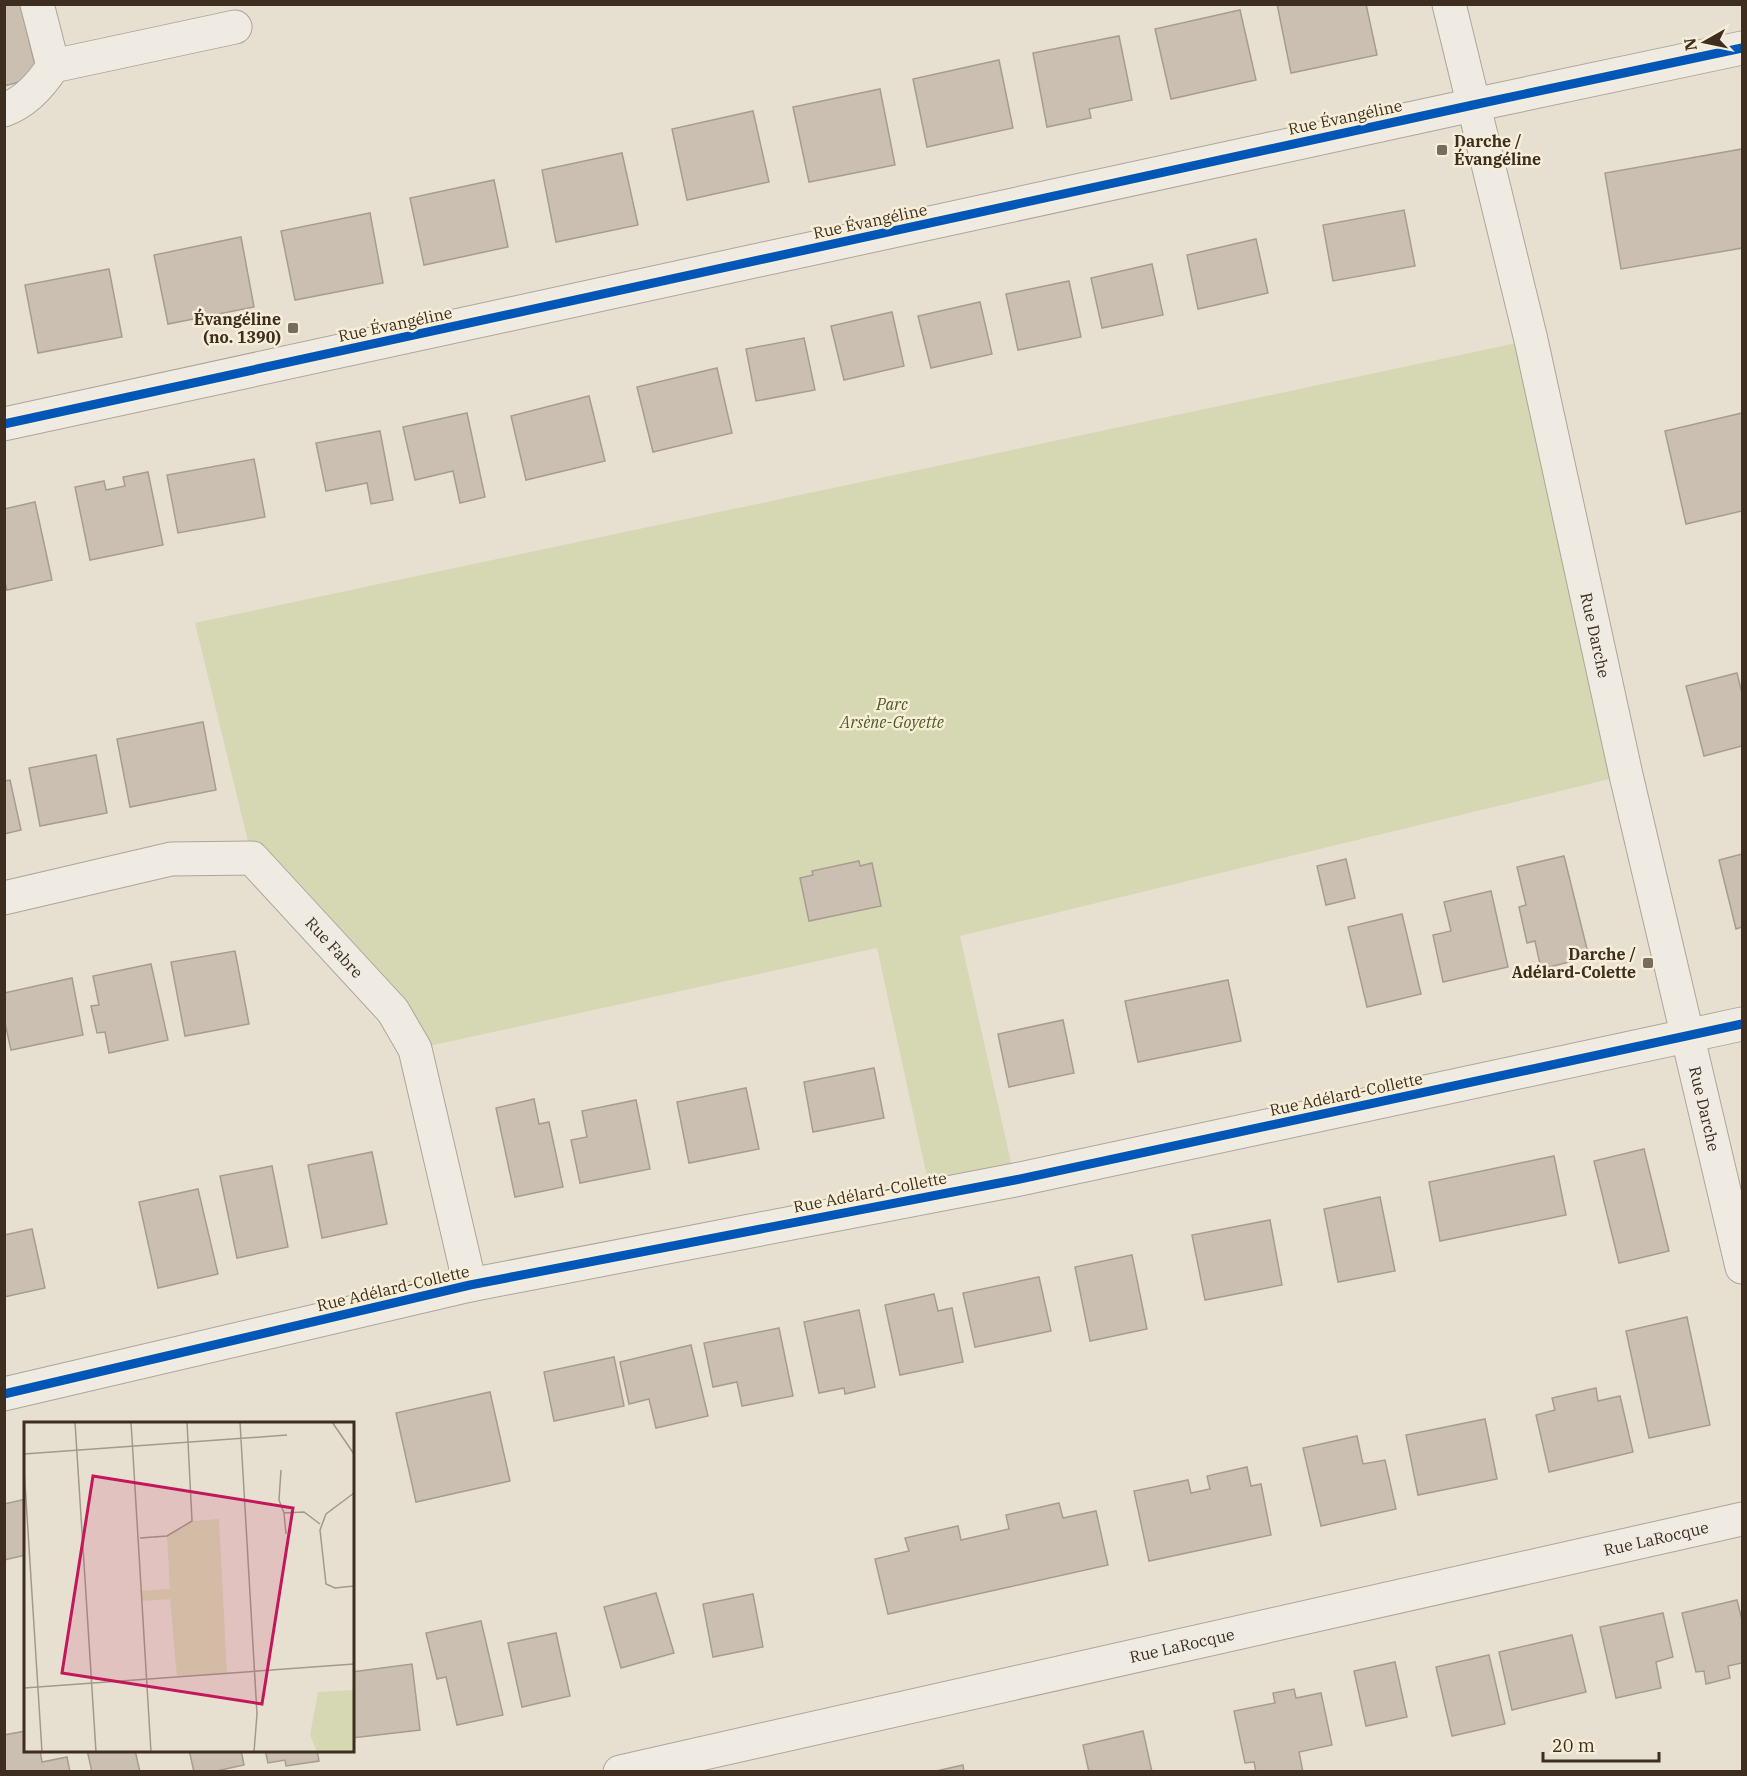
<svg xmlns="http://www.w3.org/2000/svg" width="1747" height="1776" font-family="'IBM Plex Serif',serif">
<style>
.green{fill:#d6d7b3}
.building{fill:#cbbfb2;stroke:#a89c90;stroke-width:1.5}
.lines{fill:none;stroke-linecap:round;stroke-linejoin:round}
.minor-casing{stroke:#ada599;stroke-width:35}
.minor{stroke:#efebe3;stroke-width:33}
.cycleway-casing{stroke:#f7eed8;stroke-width:13}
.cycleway{stroke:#0057b8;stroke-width:9}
.poi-dot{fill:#786c5e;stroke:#f7eed8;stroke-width:2}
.labels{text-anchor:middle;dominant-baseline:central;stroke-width:5;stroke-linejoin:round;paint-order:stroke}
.street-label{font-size:16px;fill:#3d2e20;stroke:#f7eed8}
.poi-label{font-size:16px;font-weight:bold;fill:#3d2e20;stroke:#f7eed8;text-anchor:end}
.park-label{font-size:16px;font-style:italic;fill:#4d5a26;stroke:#f7eed8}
.inset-road{fill:none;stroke:#a3998a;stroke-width:1.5}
.view{fill:#c2185b;fill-opacity:0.15;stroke:#c2185b;stroke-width:3}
.inset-edge{fill:none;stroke:#3d2e20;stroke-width:3}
</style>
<rect width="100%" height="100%" fill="#e7e0d1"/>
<!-- green -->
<path class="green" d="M1531,340l95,435 -666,161 55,244 -84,15 -54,-247 -462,101 -163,-191 -57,-235z"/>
<!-- building -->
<g class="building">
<path d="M4,4h16l18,73 -34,9z"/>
<path d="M1277,4h89l11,51 -86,18z"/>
<path d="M1240,10l16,70 -85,19 -16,-70z"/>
<path d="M1119,36l13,64 -43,9 2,9 -44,9 -14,-74z"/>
<path d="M999,60l14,68 -86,19 -14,-68z"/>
<path d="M880,89l15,76 -86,17 -16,-75z"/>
<path d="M753,111l16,71 -82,18 -15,-71z"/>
<path d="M1742,149v99l-121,21 -16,-96z"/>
<path d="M622,153l16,72 -82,17 -14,-72z"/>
<path d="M494,180l14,67 -84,18 -14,-67z"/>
<path d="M1404,210l11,56 -82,15 -10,-56z"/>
<path d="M370,213l13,70 -88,17 -14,-69z"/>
<path d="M241,237l13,70 -86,17 -14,-69z"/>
<path d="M1256,239l12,54 -70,16 -11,-54z"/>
<path d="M1152,264l11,51 -61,13 -11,-50z"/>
<path d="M109,269l13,68 -84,16 -13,-68z"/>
<path d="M1069,281l12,56 -63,13 -12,-56z"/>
<path d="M980,302l12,52 -61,14 -13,-52z"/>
<path d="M892,312l12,54 -60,14 -13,-54z"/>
<path d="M804,338l11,52 -59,11 -10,-52z"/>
<path d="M717,368l15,65 -79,19 -16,-65z"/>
<path d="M589,396l16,65 -79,19 -15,-64z"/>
<path d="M467,413l18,84 -25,6 -7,-32 -38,9 -12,-53z"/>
<path d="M1742,413v98l-56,13 -21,-93z"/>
<path d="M380,431l13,69 -22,4 -4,-21 -41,8 -10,-48z"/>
<path d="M254,459l11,58 -87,16 -11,-58z"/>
<path d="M148,472l15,73 -73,15 -15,-73 29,-6 2,9 19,-4 -2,-9z"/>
<path d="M35,502l17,78 -45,10 -3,-11v-70z"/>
<path d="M1737,673l5,20v53l-38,10 -18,-70z"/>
<path d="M203,722l13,68 -86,17 -13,-68z"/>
<path d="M96,755l11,58 -67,13 -11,-58z"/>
<path d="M10,780l11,50 -17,4v-53z"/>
<path d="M1742,854v73l-6,2 -17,-69z"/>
<path d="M1564,856l25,101 -48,12 -6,-28 -8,2 -8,-36 7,-2 -9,-38z"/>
<path d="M1346,859l9,39 -29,7 -9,-39z"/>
<path d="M859,861l1,5 12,-3 9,43 -72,15 -9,-43 13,-3 -1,-4z"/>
<path d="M1491,891l17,76 -65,15 -10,-47 18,-4 -7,-29z"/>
<path d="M1402,914l19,80 -54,13 -19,-80z"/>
<path d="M235,951l14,73 -64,12 -14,-74z"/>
<path d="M151,964l17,76 -59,13 -4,-21 -8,1 -6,-27 8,-1 -6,-29z"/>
<path d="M72,978l11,57 -72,15 -7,-31v-26z"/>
<path d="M1228,980l13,61 -103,21 -13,-61z"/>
<path d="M1063,1020l11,53 -65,14 -11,-53z"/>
<path d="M874,1068l10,50 -71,14 -9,-50z"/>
<path d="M746,1088l13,61 -70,14 -12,-61z"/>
<path d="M534,1099l5,25 10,-2 14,65 -48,10 -19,-89z"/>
<path d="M636,1100l14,69 -70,14 -9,-43 16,-3 -5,-26z"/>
<path d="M1644,1149l25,102 -50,12 -25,-102z"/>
<path d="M372,1152l15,72 -65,14 -14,-73z"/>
<path d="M1554,1156l12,59 -126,26 -11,-59z"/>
<path d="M272,1166l16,81 -51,11 -17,-82z"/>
<path d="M198,1189l20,85 -60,14 -19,-86z"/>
<path d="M1380,1197l15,74 -57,11 -14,-73z"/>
<path d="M1270,1220l12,65 -77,15 -13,-65z"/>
<path d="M32,1229l13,59 -41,9v-62z"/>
<path d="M1132,1255l15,74 -57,12 -15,-74z"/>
<path d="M1039,1277l12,54 -76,16 -12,-54z"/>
<path d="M934,1294l4,17 14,-3 11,54 -63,13 -15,-70z"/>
<path d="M859,1310l16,77 -30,7 -1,-6 -25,5 -15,-71z"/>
<path d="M1687,1317l23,108 -61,13 -23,-107z"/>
<path d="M779,1328l14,68 -51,10 -5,-24 -24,5 -9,-44z"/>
<path d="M691,1345l17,71 -52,12 -7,-29 -20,5 -9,-42z"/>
<path d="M614,1357l10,49 -70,15 -10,-49z"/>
<path d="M1596,1388l2,13 22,-5 13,56 -84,20 -13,-57 19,-5 -3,-12z"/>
<path d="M490,1392l20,89 -94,21 -20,-89z"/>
<path d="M1485,1419l12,60 -79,16 -12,-60z"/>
<path d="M1357,1436l6,28 22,-4 11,49 -75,17 -18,-78z"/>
<path d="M1247,1467l4,19 10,-2 10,51 -122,26 -15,-70 54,-11 3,13 19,-4 -3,-13z"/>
<path d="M26,1499v56l-22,5v-56z"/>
<path d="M1059,1503l4,15 33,-7 12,54 -220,49 -13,-55 34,-8 -4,-13 53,-12 3,14 48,-11 -3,-14z"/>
<path d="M656,1593l18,60 -53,15 -17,-61z"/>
<path d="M753,1594l10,53 -50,10 -10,-53z"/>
<path d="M1737,1600l5,20v43l-14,3 2,12 -24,6 -2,-13 -8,1 -14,-59z"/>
<path d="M1663,1613l10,44 -17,5 5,26 -45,10 -16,-71z"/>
<path d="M481,1621l22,94 -46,10 -11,-48 -9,2 -11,-46z"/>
<path d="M556,1633l14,63 -48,11 -14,-64z"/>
<path d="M1572,1635l14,57 -74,18 -13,-58z"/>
<path d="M1489,1655l16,69 -53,12 -16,-69z"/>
<path d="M1395,1662l12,55 -41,9 -12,-55z"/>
<path d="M412,1664l8,66 -68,8v-66z"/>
<path d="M1294,1689l2,9 25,-5 11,52 -33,7 4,20h-47l-2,-10 -9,1 -11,-52 41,-8 -2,-10z"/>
<path d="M26,1731v19h14l2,12 25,-5 3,15h-66v-37z"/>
<path d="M1143,1731l9,41h-63l-6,-27z"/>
<path d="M87,1750h48l5,22h-48z"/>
<path d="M189,1750h52l3,15 -32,7h-18z"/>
<path d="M265,1750h52l2,11 -33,5 -1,-6 -17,3z"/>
<path d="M963,1765l1,7h-32z"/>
</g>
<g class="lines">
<defs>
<g id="minor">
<path d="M37,4l16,62 182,-39"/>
<path id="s1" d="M1449,4l82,336 95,435 116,492"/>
<path d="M4,110c22,-8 37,-25 49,-44"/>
<path d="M4,424l1469,-319 269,-57"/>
<path id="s2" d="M4,898l167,-39 81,-1 141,153 22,38 55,236"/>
<path d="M4,1394l466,-109 545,-105 727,-156"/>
<path id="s3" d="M620,1772l1122,-253"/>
</g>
</defs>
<!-- minor casing -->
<use href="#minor" class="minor-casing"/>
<!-- minor -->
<use href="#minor" class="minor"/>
<defs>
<g id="cycleway">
<path d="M4,424l1469,-319 269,-57"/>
<path d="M4,1394l466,-109 545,-105 727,-156"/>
</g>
</defs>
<!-- cycleway casing -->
<use href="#cycleway" class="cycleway-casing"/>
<!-- cycleway -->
<use href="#cycleway" class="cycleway"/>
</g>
<!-- markers -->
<g class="poi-dot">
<rect x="1436" y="144" width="12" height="12" rx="3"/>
<rect x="287" y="322" width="12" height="12" rx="3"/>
<rect x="1642" y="957" width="12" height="12" rx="3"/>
</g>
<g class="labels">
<!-- street labels -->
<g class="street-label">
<text transform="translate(1345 117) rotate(-12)">Rue Évangéline</text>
<text transform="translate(870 221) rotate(-12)">Rue Évangéline</text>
<text transform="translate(395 324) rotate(-12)">Rue Évangéline</text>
<text stroke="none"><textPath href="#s1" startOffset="648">Rue Darche</textPath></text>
<text stroke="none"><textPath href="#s2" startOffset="374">Rue Fabre</textPath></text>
<text transform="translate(1346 1094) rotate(-12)">Rue Adélard-Collette</text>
<text stroke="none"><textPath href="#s1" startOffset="1134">Rue Darche</textPath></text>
<text transform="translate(870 1192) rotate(-11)">Rue Adélard-Collette</text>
<text transform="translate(393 1288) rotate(-13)">Rue Adélard-Collette</text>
<text stroke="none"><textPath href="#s3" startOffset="1062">Rue LaRocque</textPath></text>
<text stroke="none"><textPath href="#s3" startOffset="576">Rue LaRocque</textPath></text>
</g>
<!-- poi labels -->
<g class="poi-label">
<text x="1454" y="141" text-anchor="start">Darche /<tspan x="1454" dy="18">Évangéline</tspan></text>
<text x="281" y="319">Évangéline<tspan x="281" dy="18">(no. 1390)</tspan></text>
<text x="1636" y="954">Darche /<tspan x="1636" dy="18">Adélard-Colette</tspan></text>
</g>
<!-- park labels -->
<g class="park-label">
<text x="892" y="704">Parc<tspan x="892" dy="18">Arsène-Goyette</tspan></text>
</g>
</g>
<!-- overview -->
<g transform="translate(24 1422)">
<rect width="330" height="330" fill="#e7e0d1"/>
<path d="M195,97l8,155 -50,3 -7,-78 -28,2v-10l28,-2 -3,-53 25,-15zM330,268v62h-37l-7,-17 8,-43z" fill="#d6d7b3"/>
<path class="inset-road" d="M51,0l21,330M107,0l20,330M216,0l17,292 -3,38M308,0l22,32M0,32l263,-19M0,46l18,284M257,48l-2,30 5,13M330,71l-28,21 -6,16 6,54 9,4 19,-2M262,112l-2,-21 20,-1 16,12M116,116l27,-2 25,-15 -5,-99M0,266l330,-24"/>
<path class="view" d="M69,54l200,32 -31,196 -200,-31z"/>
<rect width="330" height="330" class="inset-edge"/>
</g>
<!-- border -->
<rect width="1747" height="1776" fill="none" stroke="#3d2e20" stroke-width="12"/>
<!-- north arrow -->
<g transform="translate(1705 42) rotate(261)" stroke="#f7eed8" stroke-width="4.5" paint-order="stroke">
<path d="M0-4.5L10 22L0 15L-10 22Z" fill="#3d2e20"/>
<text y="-9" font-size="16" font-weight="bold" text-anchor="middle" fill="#3d2e20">N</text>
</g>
<!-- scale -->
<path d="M1543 1752v9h116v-9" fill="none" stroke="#3d2e20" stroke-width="3"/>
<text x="1552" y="1752" font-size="18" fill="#3d2e20" stroke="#f7eed8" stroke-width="4.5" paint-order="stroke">20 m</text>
</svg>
